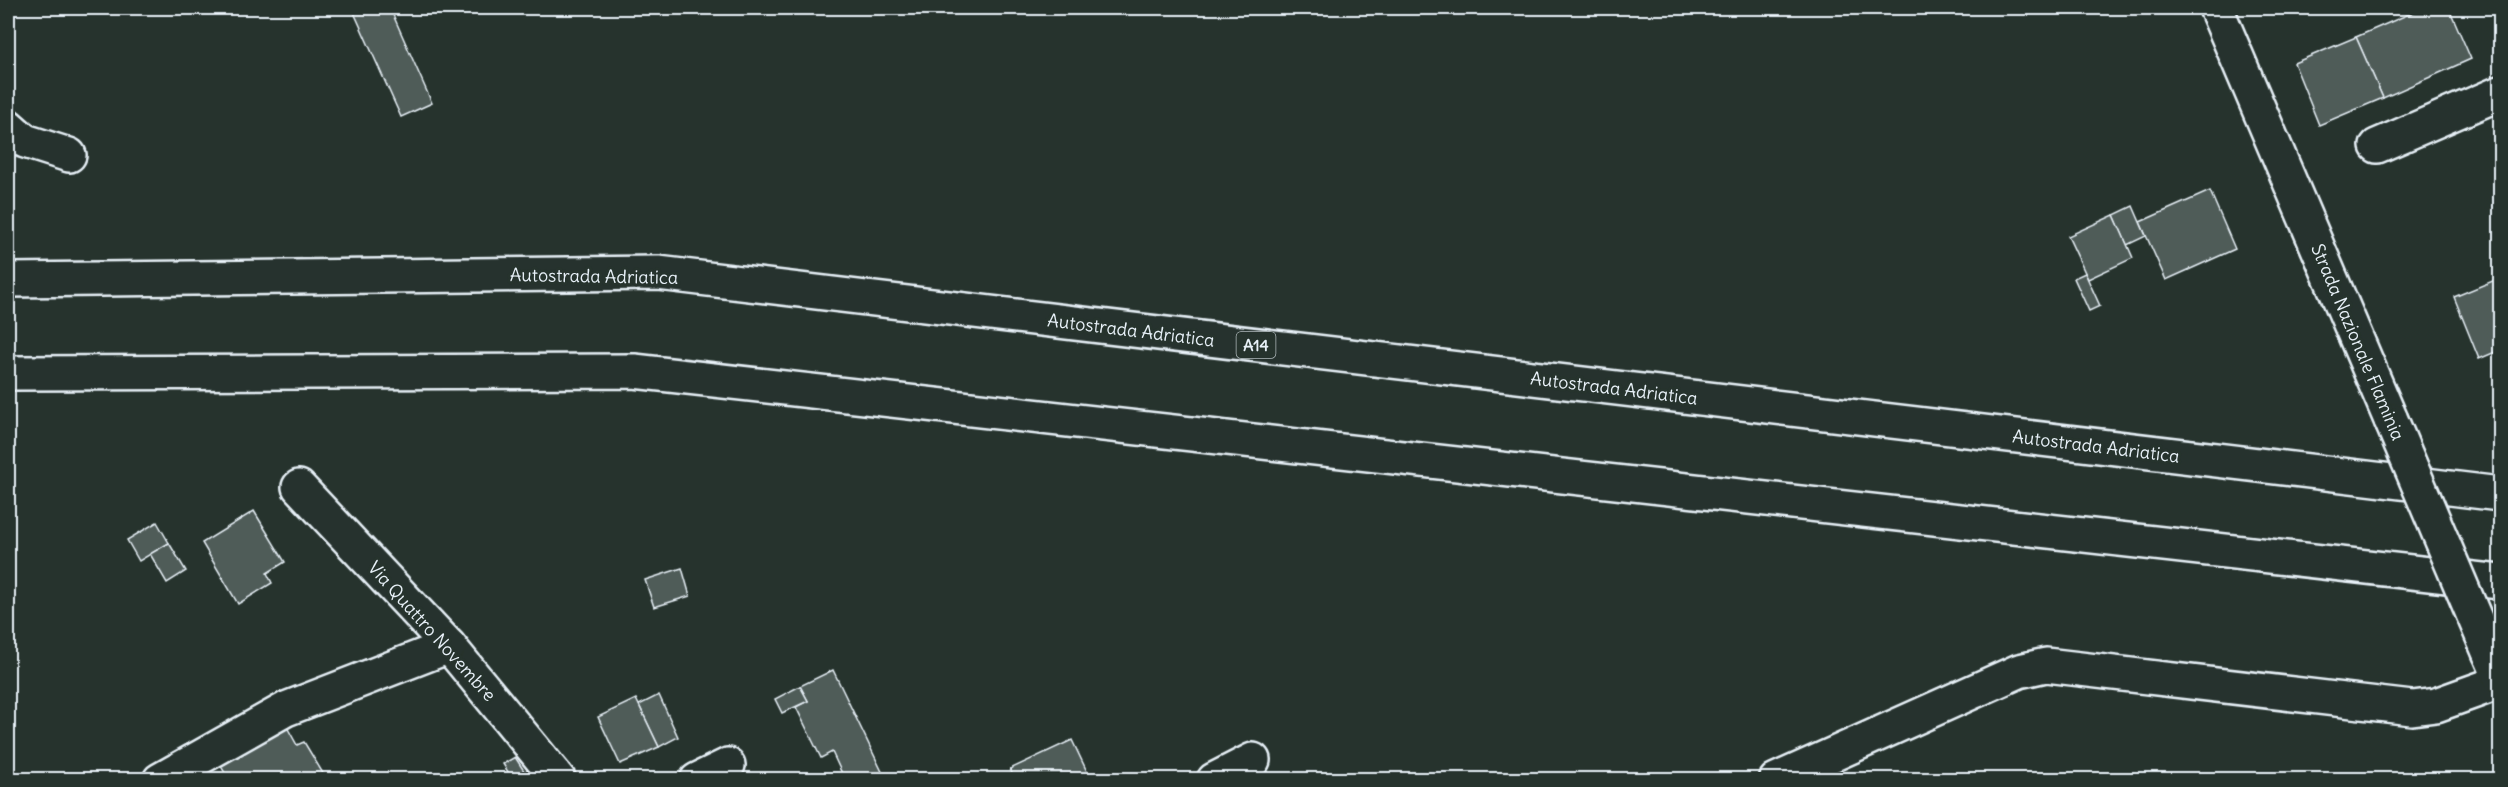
<svg xmlns="http://www.w3.org/2000/svg" width="2508" height="787" font-family="Delius,sans-serif">
<style>
.building{fill:#505c59;stroke:#e8f1f8;stroke-width:1.5}
.lines{fill:none;stroke-linecap:round;stroke-linejoin:round}
.minor-casing{stroke:#e8f1f8;stroke-width:38}
.major-casing{stroke:#e8f1f8;stroke-width:38}
.highway-casing{stroke:#e8f1f8;stroke-width:38}
.minor{stroke:#26332d;stroke-width:33}
.major{stroke:#26332d;stroke-width:33}
.highway{stroke:#26332d;stroke-width:33}
.major-bridge-casing{stroke:#e8f1f8;stroke-width:38;stroke-linecap:butt}
.major-bridge{stroke:#26332d;stroke-width:33}
.labels{text-anchor:middle;dominant-baseline:central;stroke-width:6;stroke-linejoin:round;paint-order:stroke}
.shield{fill:#26332d;stroke:#aeb8bb;stroke-width:1.5}
.shield-label{font-size:16px;font-weight:bold;fill:#e8f1f8}
.street-label{font-size:18px;fill:#e8f1f8;stroke:#26332d}
</style>
<rect width="100%" height="100%" fill="#26332d"/>
<filter id="ink" filterUnits="userSpaceOnUse"><feTurbulence type="fractalNoise" baseFrequency=".0167" numOctaves="2"/><feDisplacementMap in="SourceGraphic" scale="12" xChannelSelector="R" yChannelSelector="G"/><feConvolveMatrix kernelMatrix="1 2 1 2 8 2 1 2 1" color-interpolation-filters="sRGB"/></filter>
<g filter="url(#ink)">
<!-- building -->
<g class="building">
<path d="M352,8h38l42,95 -31,14z"/>
<path d="M2423,8h26l22,51 -88,39 -27,-61z"/>
<path d="M2356,37l27,61 -64,27 -25,-62z"/>
<path d="M2210,191l25,58 -69,31 -26,-58z"/>
<path d="M2133,206l13,30 -19,9 -13,-30z"/>
<path d="M2114,215l19,43 -45,21 -20,-43z"/>
<path d="M2085,273l15,33 -11,5 -15,-33z"/>
<path d="M2500,278v72l-21,9 -25,-62z"/>
<path d="M254,511l31,51 -18,11 5,10 -34,21 -36,-61z"/>
<path d="M157,522l12,21 -30,18 -12,-21z"/>
<path d="M169,543l17,28 -19,12 -17,-29z"/>
<path d="M682,568l8,28 -36,11 -9,-27z"/>
<path d="M833,670l53,110h-41l-13,-28 -11,6 -25,-51 12,-6 -8,-15z"/>
<path d="M800,686l8,15 -26,12 -7,-14z"/>
<path d="M659,695l19,42 -19,10 -20,-42z"/>
<path d="M636,699l23,48 -39,17 -22,-47z"/>
<path d="M287,727l10,18 7,-3 20,33 -7,5h-88l-8,-14z"/>
<path d="M1072,740l19,40h-76l-5,-11z"/>
<path d="M515,757l15,23h-17l-10,-16z"/>
</g>
<g class="lines">
<defs>
<g id="minor">
<path d="M8,126l17,15 44,14"/>
<path d="M2377,146l123,-53"/>
<path d="M299,487l150,159 110,134"/>
<path d="M160,780l126,-71 163,-63"/>
<path d="M697,780l31,-15"/>
<path d="M1214,780l39,-20"/>
<path d="M1776,780l243,-109 27,-6 366,43 24,-3 64,-23"/>
</g>
<g id="major">
<path d="M2216,8l175,412"/>
<path d="M2490,654l10,23"/>
</g>
<g id="highway">
<path d="M8,280l650,-7 1842,221"/>
<path d="M8,373l626,-2 1866,211"/>
</g>
</defs>
<!-- minor casing -->
<use href="#minor" class="minor-casing"/>
<!-- major casing -->
<use href="#major" class="major-casing"/>
<!-- highway casing -->
<use href="#highway" class="highway-casing"/>
<!-- minor -->
<use href="#minor" class="minor"/>
<!-- major -->
<use href="#major" class="major"/>
<!-- highway -->
<use href="#highway" class="highway"/>
<defs>
<path id="major-bridge" d="M2391,420l99,234"/>
</defs>
<!-- major-bridge casing -->
<use href="#major-bridge" class="major-bridge-casing"/>
<!-- major-bridge -->
<use href="#major-bridge" class="major-bridge"/>
</g>
</g>
<g class="labels">
<!-- shield labels -->
<rect class="shield" x="1236.5" y="332" width="39" height="26" rx="4.5"/>
<g class="shield-label">
<text x="1256" y="345">A14</text>
</g>
<!-- street labels -->
<g class="street-label">
<text transform="translate(594 276) rotate(1)">Autostrada Adriatica</text>
<text transform="translate(1131 330) rotate(7)">Autostrada Adriatica</text>
<text transform="translate(2358 342) rotate(67)">Strada Nazionale Flaminia</text>
<text transform="translate(1614 388) rotate(7)">Autostrada Adriatica</text>
<text transform="translate(2096 446) rotate(7)">Autostrada Adriatica</text>
<text transform="translate(432 631) rotate(48)">Via Quattro Novembre</text>
</g>
</g>
<!-- margin -->
<rect width="2508" height="787" fill="none" stroke="#26332d" stroke-width="30"/>
<rect x="15" y="15" width="2478" height="757" fill="none" stroke="#e8f1f8" stroke-width="2" filter="url(#ink)"/>
</svg>
